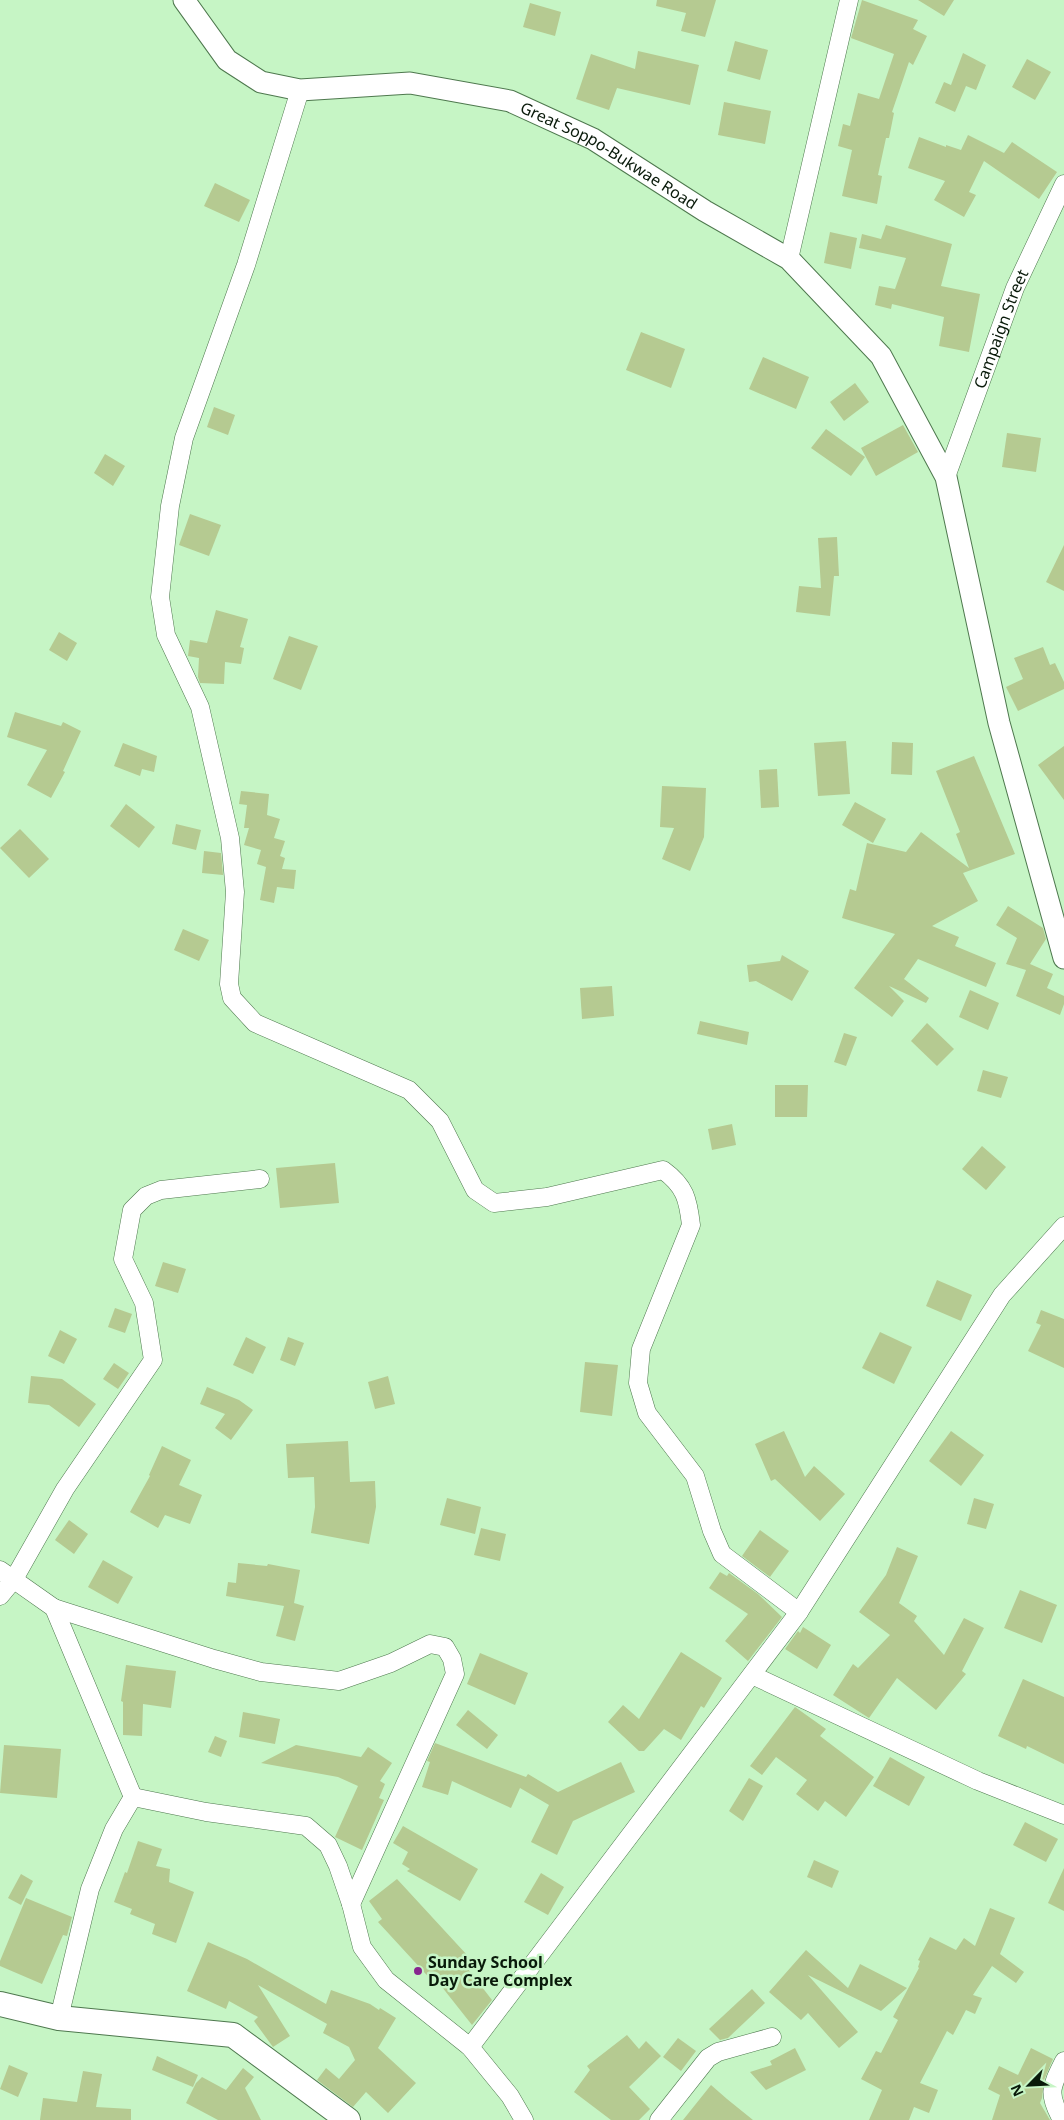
<svg xmlns="http://www.w3.org/2000/svg" width="1064" height="2120" font-family="'Noto Sans',sans-serif">
<style>
.building{fill:#b5ca91}
.lines{fill:none;stroke-linecap:round;stroke-linejoin:round}
.minor-casing{stroke:#4e784e;stroke-width:19}
.tertiary-casing{stroke:#4e784e;stroke-width:23}
.secondary-casing{stroke:#4e784e;stroke-width:26}
.minor{stroke:#fff;stroke-width:18}
.tertiary{stroke:#fff;stroke-width:21}
.secondary{stroke:#fff;stroke-width:24}
.poi-dot{fill:#87268f;stroke:#c6f5c5;stroke-width:2}
.labels{text-anchor:middle;dominant-baseline:central;stroke-width:5;stroke-linejoin:round;paint-order:stroke}
.street-label{font-size:16px;fill:#091a0a;stroke:#c6f5c5}
.poi-label{font-size:16px;font-weight:bold;fill:#091a0a;stroke:#c6f5c5;text-anchor:start}
</style>
<rect width="100%" height="100%" fill="#c6f5c5"/>
<!-- building -->
<g class="building">
<path d="M657,0h59l-11,37 -24,-6 5,-18 -30,-7z"/>
<path d="M862,0l56,20 -5,9 14,7 -14,29 -4,-3 -17,50 2,1 -5,25h-3l-8,37 4,1 -5,28 -35,-8 10,-46 -14,-4 5,-22 7,2 8,-33 21,6 15,-45 -43,-16z"/>
<path d="M918,0h36l-10,16z"/>
<path d="M530,3l31,9 -6,24 -32,-9z"/>
<path d="M735,41l33,9 -8,30 -33,-9z"/>
<path d="M638,51l61,14 -9,40 -73,-17 -8,22 -33,-11 15,-45 44,15z"/>
<path d="M963,53l23,12 -10,25 -10,-4 -11,26 -20,-9 9,-21 7,3z"/>
<path d="M1027,59l24,13 -16,28 -23,-13z"/>
<path d="M724,102l47,9 -6,33 -47,-9z"/>
<path d="M968,135l36,18 8,-11 45,30 -18,27 -55,-38 -15,31 7,3 -12,22 -30,-17 11,-19 -37,-13 11,-31 27,10v-2l15,5z"/>
<path d="M215,183l35,17 -11,22 -35,-16z"/>
<path d="M886,225l66,19 -11,42 39,8 -11,58 -30,-6 5,-29 -52,-13 -1,5 -16,-4 4,-19 16,3 11,-31 -47,-10 3,-14 19,5z"/>
<path d="M830,232l27,6 -6,31 -27,-6z"/>
<path d="M641,332l44,17 -14,39 -45,-18z"/>
<path d="M763,357l46,20 -13,32 -47,-20z"/>
<path d="M855,383l14,19 -25,19 -14,-19z"/>
<path d="M214,407l21,8 -7,20 -21,-8z"/>
<path d="M903,425l15,27 -42,24 -15,-28z"/>
<path d="M826,429l39,28 -14,19 -40,-28z"/>
<path d="M1007,433l34,5 -5,34 -34,-5z"/>
<path d="M105,454l20,12 -12,20 -19,-13z"/>
<path d="M190,514l31,11 -12,31 -30,-11z"/>
<path d="M837,537l2,39h-5l-4,40 -34,-4 3,-26 22,2 -3,-50z"/>
<path d="M1064,545v46l-18,-9z"/>
<path d="M216,610l32,9 -8,28 4,1 -3,16 -16,-2 -1,22 -24,-1 -2,-6 1,-19 -11,-2 2,-16 17,3z"/>
<path d="M59,632l18,11 -10,18 -18,-11z"/>
<path d="M289,636l29,10 -17,44 -28,-11z"/>
<path d="M1043,647l7,18 5,-2 9,19v7l-46,22 -12,-24 17,-8 -9,-21z"/>
<path d="M15,712l46,14 2,-4 18,9 -18,40 2,1 -14,26 -24,-13 20,-35 -40,-13z"/>
<path d="M846,741l4,53 -32,2 -4,-53z"/>
<path d="M892,742l21,1 -1,32 -21,-1z"/>
<path d="M123,743l34,13 -3,16 -12,-3 -2,7 -26,-10z"/>
<path d="M1064,746v54l-26,-35z"/>
<path d="M974,756l41,98 -52,19 15,28 -46,25 27,11 -4,9 41,17 -10,24 -68,-28 -14,20 25,19 -3,5 -37,-17 15,15 -12,16 -38,-29 41,-54 -53,-16 8,-29 6,2 11,-48 39,9 15,-20 48,36 -13,-34 4,-2 -24,-61z"/>
<path d="M777,769l2,38 -18,1 -2,-38z"/>
<path d="M662,786l44,2 -2,49 -14,34 -28,-12 12,-31 -14,-1z"/>
<path d="M241,791l28,3 -2,21 13,4 -6,19 11,3 -5,15 5,2 -3,11 14,1 -2,19 -17,-2 -3,16 -14,-3 6,-33 -9,-3 4,-14 -17,-5 5,-17h-5l3,-23 -8,-1z"/>
<path d="M855,802l31,17 -13,24 -31,-18z"/>
<path d="M126,804l29,23 -16,21 -29,-22z"/>
<path d="M176,824l25,6 -5,20 -24,-6z"/>
<path d="M20,829l29,30 -20,19 -29,-30z"/>
<path d="M204,851l17,2 2,22 -21,-2z"/>
<path d="M1008,906l35,22 3,11 -16,25 23,10 -6,14 17,8v8l-4,11 -44,-19 10,-26 -20,-6 11,-26 -21,-13z"/>
<path d="M183,929l26,11 -10,21 -25,-11z"/>
<path d="M782,955l27,16 -17,30 -36,-20 -7,1 -2,-17 33,-4z"/>
<path d="M612,986l2,30 -32,3 -2,-31z"/>
<path d="M970,990l29,13 -11,27 -29,-13z"/>
<path d="M700,1021l49,11 -2,13 -50,-11z"/>
<path d="M927,1023l27,26 -17,17 -26,-25z"/>
<path d="M844,1033l13,4 -11,29 -12,-4z"/>
<path d="M983,1070l25,7 -7,21 -24,-7z"/>
<path d="M775,1085h33l-1,32h-32z"/>
<path d="M732,1124l4,21 -24,5 -4,-21z"/>
<path d="M982,1146l24,21 -20,23 -24,-21z"/>
<path d="M335,1163l4,40 -59,5 -4,-40z"/>
<path d="M163,1262l23,7 -8,24 -23,-7z"/>
<path d="M937,1280l35,15 -11,26 -35,-15z"/>
<path d="M115,1308l17,6 -7,19 -17,-6z"/>
<path d="M1041,1310l23,9v49l-36,-17 13,-26 -5,-2z"/>
<path d="M60,1330l17,9 -13,25 -16,-8z"/>
<path d="M880,1332l32,15 -18,37 -32,-16z"/>
<path d="M246,1337l20,10 -13,27 -20,-9z"/>
<path d="M288,1337l16,6 -9,23 -15,-6z"/>
<path d="M585,1362l33,3 -6,51 -32,-4z"/>
<path d="M114,1363l15,10 -11,16 -15,-10z"/>
<path d="M31,1376l31,3 34,25 -17,23 -30,-22 -21,-2z"/>
<path d="M388,1376l7,28 -20,5 -7,-27z"/>
<path d="M207,1387l32,13 14,10 -22,30 -16,-12 10,-14 -25,-10z"/>
<path d="M784,1431l21,46 9,-11 31,28 -25,27 -45,-42 -4,2 -16,-37z"/>
<path d="M951,1431l33,24 -23,31 -32,-25z"/>
<path d="M348,1441l2,41 25,-1 1,26 -7,37 -58,-11 4,-26 -1,-30 -26,1 -2,-34z"/>
<path d="M162,1446l29,14 -12,25 23,10 -12,29 -25,-9 -7,13 -28,-16 20,-36 -1,-1z"/>
<path d="M447,1498l34,9 -6,27 -35,-9z"/>
<path d="M974,1498l20,6 -8,25 -19,-5z"/>
<path d="M69,1520l19,14 -14,20 -19,-14z"/>
<path d="M481,1528l25,6 -6,27 -26,-6z"/>
<path d="M760,1530l29,21 -19,26 -28,-21z"/>
<path d="M897,1547l21,9 -19,47 18,13 -3,5 30,34 20,-37 20,10 -22,43 4,3 -30,36 -39,-32 -28,40 -36,-23 20,-31 5,4 32,-33 -31,-23 27,-37z"/>
<path d="M103,1560l30,17 -15,27 -30,-17z"/>
<path d="M238,1563l29,3 1,-2 32,6 -6,33 10,3 -9,35 -19,-5 8,-30 -58,-10 2,-14 8,1z"/>
<path d="M720,1572l7,4 2,-3 29,21 24,23 -34,44 -23,-20 23,-27 -39,-26z"/>
<path d="M1020,1590l37,15 -15,38 -38,-15z"/>
<path d="M803,1627l28,18 -14,24 -32,-20 13,-18 2,2z"/>
<path d="M681,1652l41,26 -18,30 -3,-2 -20,34 -17,-11 -20,22h-5l-31,-29 15,-17 16,14z"/>
<path d="M480,1653l48,20 -13,32 -48,-21z"/>
<path d="M126,1665l50,6 -5,37 -28,-4 -1,32 -19,-1v-33l-2,-1z"/>
<path d="M1023,1679l41,18v67l-37,-18 -1,3 -28,-13z"/>
<path d="M795,1707l31,22 -6,7 54,41 -28,40 -21,-16 -7,10 -22,-17 11,-14 -31,-23 -14,18 -12,-9z"/>
<path d="M468,1710l30,25 -11,14 -31,-24z"/>
<path d="M243,1712l37,7 -5,25 -36,-7z"/>
<path d="M215,1736l12,5 -6,16 -13,-5z"/>
<path d="M435,1743l91,34 2,-3 30,18 63,-30 14,30 -62,29 -16,34 -26,-13 18,-37 -29,-17 -9,20 -59,-27 -4,14 -26,-8 8,-25 -3,-1z"/>
<path d="M4,1745l57,4 -4,49 -57,-5z"/>
<path d="M296,1745l65,12 7,-10 24,16 -12,18 5,3 -6,14 5,2 -22,50 -27,-13 23,-51 -20,-9 -77,-14z"/>
<path d="M890,1757l35,20 -16,29 -36,-20z"/>
<path d="M749,1778l14,8 -20,35 -14,-10z"/>
<path d="M1025,1822l33,17 -12,23 -33,-17z"/>
<path d="M403,1826l75,43 -18,32 -53,-30 3,-2 -8,-5 6,-12 -15,-9z"/>
<path d="M138,1841l24,8 -6,17 14,3 -1,13 25,10 -18,51 -24,-9 3,-10 -25,-10 2,-5 -18,-7 11,-30 2,1z"/>
<path d="M814,1860l25,11 -7,17 -25,-11z"/>
<path d="M1064,1868v43l-16,-8z"/>
<path d="M541,1873l23,14 -16,28 -24,-13z"/>
<path d="M21,1874l12,7 -12,24 -13,-7z"/>
<path d="M397,1879l70,76 -6,5 31,40 -20,25 -34,-43 -3,2 -57,-62 4,-3 -13,-18z"/>
<path d="M26,1898l46,19 -5,19 -4,-1 -21,49 -42,-18v-5z"/>
<path d="M990,1908l25,10 -15,36 24,18 -8,11 -24,-17 -19,29 9,3 -7,16 -9,-4 -13,25 -6,-4 -27,52 18,7 -9,23 -15,-6 -5,13h-40l13,-30 -21,-11 15,-28 5,2 17,-33 -5,-3 26,-49 -1,-1 2,-6 -2,-1 12,-23 26,13 8,-12 11,8z"/>
<path d="M208,1942l39,17 79,45 5,-14 39,14 9,6 1,-2 16,10 -18,30 38,35 -28,30 -22,-21 -13,15 -36,-27 9,-12 13,11 16,-19 -6,-13 -26,-14 4,-9 -69,-39 32,51 -17,11 -19,-26 4,-4 -29,-16 -3,8 -39,-18z"/>
<path d="M806,1950l42,38 12,-24 47,24 -26,23 -73,-36 50,57 -19,16 -31,-35 -7,7 -32,-28z"/>
<path d="M752,1989l13,14 -37,35 -8,2 -11,-11z"/>
<path d="M627,2035l12,14 7,-8 15,15 -32,31 21,22 -11,11h-28l-37,-28 16,-22 -3,-4z"/>
<path d="M678,2038l18,13 -15,20 -18,-14z"/>
<path d="M795,2048l11,22 -40,20 -16,-18 22,-7 -2,-4z"/>
<path d="M1031,2048l22,11 -9,21 -2,18 -2,5 10,17h-58l8,-25 -12,-6 11,-23 19,9z"/>
<path d="M157,2056l41,19 -5,12 -41,-17z"/>
<path d="M9,2065l19,8 -10,24 -18,-8z"/>
<path d="M243,2068l11,9 -9,11 16,32h-43l-32,-17 10,-20 6,-6 24,13z"/>
<path d="M83,2071l19,3 -6,33 35,2v11h-91l3,-22 34,4z"/>
<path d="M711,2085l16,14 26,21h-70z"/>
</g>
<g class="lines">
<defs>
<g id="minor">
<path d="M300,90l-54,175 -62,173 -14,68 -10,91 6,38 34,72 30,131 5,54 -6,92 3,14 23,25 154,67 31,31 35,69 19,13 53,-6 116,-27c22,16 25,29 28,55l-50,124 -3,34 9,30 48,63 17,55 10,23 77,58"/>
<path d="M789,259l60,-259"/>
<path id="s1" d="M946,477l69,-189 49,-104"/>
<path d="M0,1570l54,38 79,189"/>
<path d="M0,1596l14,-17 51,-90 88,-129 -9,-57 -21,-44 9,-49 14,-14 15,-6 99,-11"/>
<path d="M54,1608l160,51 47,13 78,9 52,-18 39,-19 15,3 7,12 3,15 -104,230"/>
<path d="M752,1675l226,106 86,34"/>
<path d="M59,2018l31,-129 24,-60 19,-32 73,15 100,14 22,19 10,21 13,38 11,43 24,33 84,67 40,49 14,24"/>
<path d="M470,2047l329,-435 203,-317 62,-69"/>
<path d="M659,2120l49,-62 10,-6 54,-15"/>
<path d="M1062,2120c-15,-27 -11,-33 2,-59"/>
</g>
<g id="tertiary">
<path id="s2" d="M184,0l43,60 34,22 39,8 110,-7 100,18 83,38 112,72 84,48 92,97 65,121 53,246 65,235"/>
</g>
<path id="secondary" d="M0,2004l59,14 174,17 115,85"/>
</defs>
<!-- minor casing -->
<use href="#minor" class="minor-casing"/>
<!-- tertiary casing -->
<use href="#tertiary" class="tertiary-casing"/>
<!-- secondary casing -->
<use href="#secondary" class="secondary-casing"/>
<!-- minor -->
<use href="#minor" class="minor"/>
<!-- tertiary -->
<use href="#tertiary" class="tertiary"/>
<!-- secondary -->
<use href="#secondary" class="secondary"/>
</g>
<!-- markers -->
<circle class="poi-dot" cx="418" cy="1971" r="5"/>
<g class="labels">
<!-- street labels -->
<g class="street-label">
<text stroke="none"><textPath href="#s2" startOffset="479">Great Soppo-Bukwae Road</textPath></text>
<text stroke="none"><textPath href="#s1" startOffset="158">Campaign Street</textPath></text>
</g>
<!-- poi labels -->
<g class="poi-label">
<text x="428" y="1962">Sunday School<tspan x="428" dy="18">Day Care Complex</tspan></text>
</g>
</g>
<!-- north arrow -->
<g transform="translate(1029 2085) rotate(246)" stroke="#c6f5c5" stroke-width="4" paint-order="stroke">
<path d="M0-4L9 19L0 12L-9 19Z" fill="#091a0a"/>
<text y="-8" font-size="14" font-weight="bold" text-anchor="middle" fill="#091a0a">N</text>
</g>
</svg>
